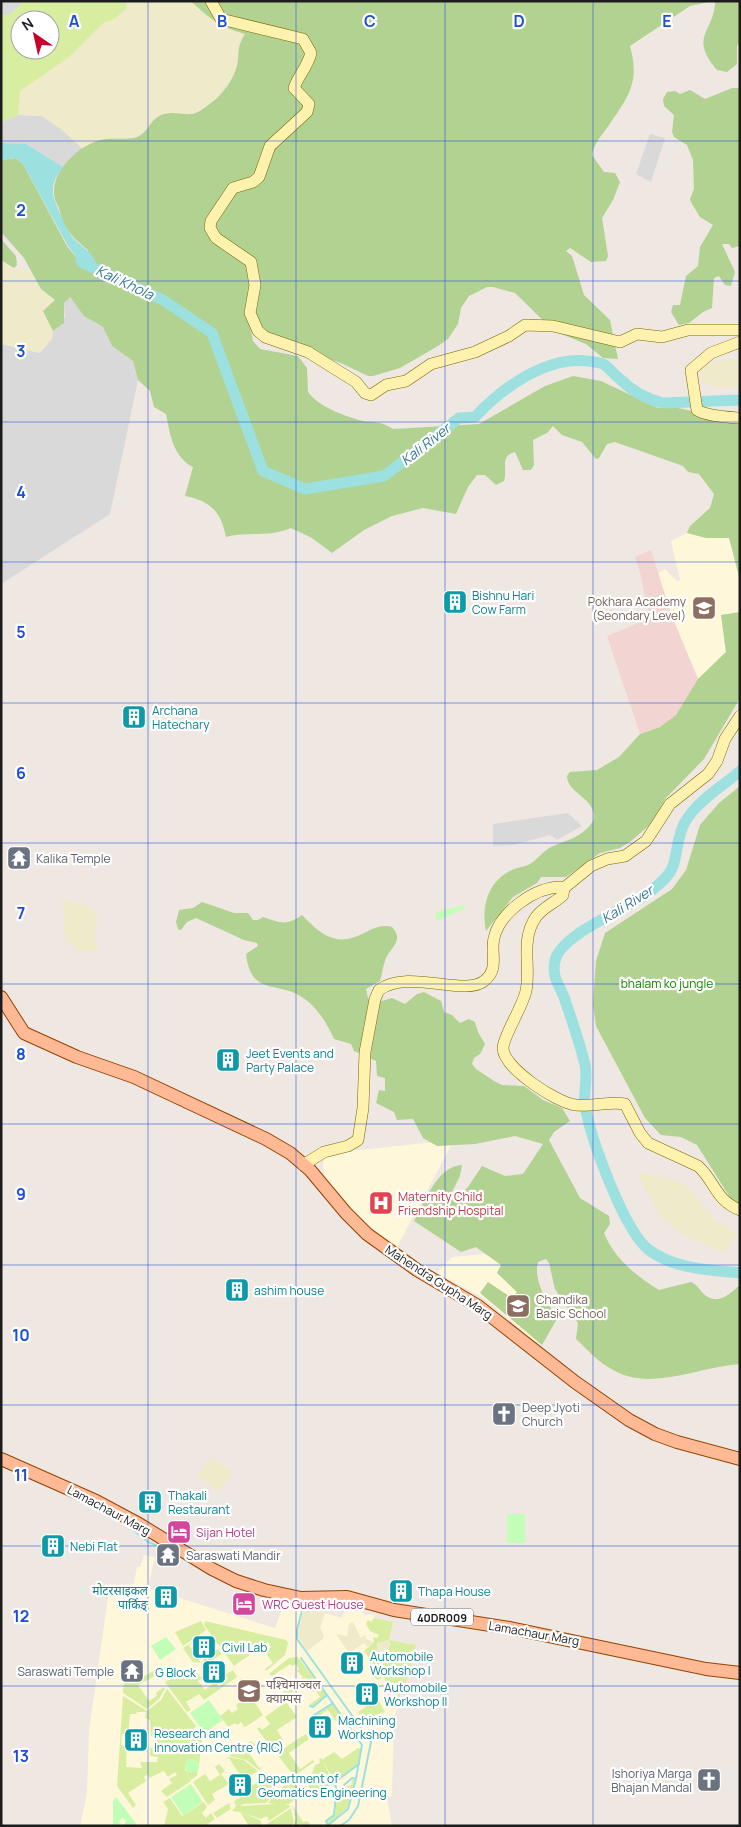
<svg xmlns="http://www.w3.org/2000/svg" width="741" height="1827" font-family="Manrope,'Noto Sans Devanagari',sans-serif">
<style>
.residential{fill:#dad9d9}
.education{fill:#fff7d9}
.military{fill:#f2d4d2}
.farmland{fill:#efeaca}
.grass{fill:#d7eea1;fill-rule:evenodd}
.forest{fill:#b2d291}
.park{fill:#c2feb8}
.water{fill:#9de0e0}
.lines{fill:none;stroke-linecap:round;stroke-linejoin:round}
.stream{stroke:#9de0e0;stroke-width:2}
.river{stroke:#9de0e0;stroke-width:11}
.secondary-casing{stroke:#766900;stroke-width:12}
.primary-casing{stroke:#944300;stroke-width:14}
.secondary{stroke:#fff1ae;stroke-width:11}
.primary{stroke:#ffba95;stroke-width:12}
.grid{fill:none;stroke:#1d4ed8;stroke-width:1;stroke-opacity:0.55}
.labels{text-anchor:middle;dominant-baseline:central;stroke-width:4.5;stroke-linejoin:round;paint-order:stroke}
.shield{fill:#fff;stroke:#606060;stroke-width:1}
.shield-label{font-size:11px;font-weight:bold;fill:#1c1c1c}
.culture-label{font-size:12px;fill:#0d838f;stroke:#fff;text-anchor:start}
.education-label{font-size:12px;fill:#785e54;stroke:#fff;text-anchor:start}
.worship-label{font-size:12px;fill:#5b616d;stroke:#fff;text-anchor:start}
.park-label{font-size:12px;fill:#138202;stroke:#fff}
.health-label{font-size:12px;fill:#be3a42;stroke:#fff;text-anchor:start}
.street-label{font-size:12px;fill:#1c1c1c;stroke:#fff}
.hotel-label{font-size:12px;fill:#b23c85;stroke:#fff;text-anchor:start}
.water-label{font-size:14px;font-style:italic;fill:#377893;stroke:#fff}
.grid-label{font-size:16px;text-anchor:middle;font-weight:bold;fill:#1d4ed8;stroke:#fff;stroke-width:4.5;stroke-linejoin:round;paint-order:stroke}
</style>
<rect width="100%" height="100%" fill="#efe7e1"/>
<!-- residential -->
<g class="residential">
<path d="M1,1h23v1l-15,13h-8z"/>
<path d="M18,115l24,1 19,13 22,20 -13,9 -7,9 -37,-23 -25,-1v-21z"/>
<path d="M650,134l15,4 -14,44 -15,-8z"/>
<path d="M69,297l23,24 11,6 9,19 21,15 5,19 -28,134 -109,70v-240l39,9 12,-14 1,-8 5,-3 7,-11 -1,-14z"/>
<path d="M568,813l14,13 -25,14 -7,-5 -37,10 -20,1v-22z"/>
</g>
<!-- education -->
<g class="education">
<path d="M687,533l19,5h23l11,42v32l-19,3 5,37 -28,27 -36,-87 -4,-19 7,-4 12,12 3,-1 -9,-39z"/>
<path d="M454,1140l-59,111 -36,-28 -33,-40 -3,-16 1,-10 16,-5z"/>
<path d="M484,1254l9,4 9,6 50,62 -18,18 -16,-17 -34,-29 -47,-25 15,-16z"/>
<path d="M144,1555l11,2 -7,31 127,40 10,-26 57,16 3,-9 18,3 3,4 2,-2 6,1v3l19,4 -4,18 27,5 -22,73 -2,78 -5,1 5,29h-312l7,-33 2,-62 20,-141 23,2 5,-25h3z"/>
</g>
<!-- military -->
<path class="military" d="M651,550l21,67 26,62 -22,36 -16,12 -20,7 -33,-98 36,-15v-3l6,-2 -9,-44 -5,-15z"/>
<!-- farmland -->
<g class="farmland">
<path d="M126,1h65l26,22 28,11 -6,9 -2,22 -6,16 -15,18 -20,14 -38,4 -20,19 -45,7 -10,6 -22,-20 -19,-13 -24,-1 2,-24 49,-34 34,-34 11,-4 12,-10z"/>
<path d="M1,260l15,9 14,1 11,19 14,11 -12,11 10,20 -1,8 -12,14 -39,-9z"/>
<path d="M740,356v31l-20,1 -20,-7v-15z"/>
<path d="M63,900l30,8 4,8 -3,22 4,13h-18l-15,-10z"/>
<path d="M642,1173l39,8 9,8 24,31 22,12 1,2 -12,19 -38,-16 -25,-18 -20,-36 -3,-7z"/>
<path d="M211,1457l22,15 -14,20 -22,-16z"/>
<path d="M304,1609l21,4 -5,15 4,7 -1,4 -16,12 -10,-16z"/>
<path d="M353,1622l8,16 4,-3 1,4 8,3 -7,5 -3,-4 -15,10 -13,-19 11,2 2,-12z"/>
<path d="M388,1640l3,4 -6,15 -8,-6v-11z"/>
</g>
<!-- grass -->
<g class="grass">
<path d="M24,1h102l1,7 -13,11 -11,4 -34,34 -49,34 -2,24 -17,7v-107h8zM20,20h30v30h-30z"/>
<path d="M374,1618l19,4 -4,18 27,5 -11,40 -6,13 -16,-21 -6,3 -3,-4 4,-4 -9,-9 2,-2 -7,-10 10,-9 -1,-5 4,1 2,-3 -9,-4 -4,-7 2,-4 3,2zM388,1640l3,4 -7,15 -7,-6v-10z"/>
<path d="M201,1621l5,9 -23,16 -8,-14z"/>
<path d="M205,1621l81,19 2,3 -3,12 -19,16 -1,-2 8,-6 -8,-11 6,-5 -3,-5 -34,24 -30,-41z"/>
<path d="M207,1632l-18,13 12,18 -8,-1 -10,-14z"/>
<path d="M218,1649l4,5 -16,10 -3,-4z"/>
<path d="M298,1657l28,37 -2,4 -12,9 -2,-3 10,-7 -4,-6 -3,1 -2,-3 3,-3 -3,-5 -25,15 -3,-4 20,-15 -6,-6 2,-2 -3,-5 -4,2 -2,-2 -18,12 -3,-2 20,-16z"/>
<path d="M128,1662h10l5,10 -5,3 -5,-8 -5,3 5,8 -9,3z"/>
<path d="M193,1670l9,8 -4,3 7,9 10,-8 4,5 9,-8 -3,-4 8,-5 4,7 -33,23 -5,-6 -13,8 5,8 -4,2 -22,-30 10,-5 2,2 6,-4 1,-4 2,3z"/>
<path d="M153,1671l7,6 -2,2 -3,-3 -17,9 11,16 8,-5 -1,-3 8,-6 1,2 -6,10 -12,10 -24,-16 1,-11 19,-8 2,2z"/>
<path d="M164,1685l32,41 -5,7 8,-3 2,9 -18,-3 19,4 -3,24 -4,-4 -6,-1 -4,10 1,2 10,1 2,-3 -1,7 -6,4 -6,-8 6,9 -24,16 -6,-6 11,-8 -3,-4 8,-4 -2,-3 -7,5 -4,-6 -15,7 -2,-4 -3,3 2,4 -18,12 8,12 -3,3 -16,-22 6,-90 24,15 14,-11 6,-11zM137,1712h9l-1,6 5,2 1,16 5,2 -1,9 -5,1v8l8,1 -1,5h-17l2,6 -16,-1 1,-21 -6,-1 1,-11 6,1 2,-21h6z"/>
<path d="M250,1695l13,20 -16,11 -3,1 -3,-5 -4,3 -2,-2 -7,4 -8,-11 9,-7 3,4 6,-4 -2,-4z"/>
<path d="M378,1699l7,13 -22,7 -5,-7z"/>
<path d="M286,1702l11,15 -20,13 6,10 -3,2 4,6 22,-14 3,5 -20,14 11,16 13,-9 1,2 -20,14 -37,-47 2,-2 3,3 8,-6 -5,-7z"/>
<path d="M333,1704l12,16 -6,6 -11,-16 -13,8 -1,-2z"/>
<path d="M251,1741l5,4 -8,6 11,17 4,-1 -4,3 -13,-10 -17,-4z"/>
<path d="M358,1748h4l-3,15 -21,16 -6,-2 -10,-17 11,22 -22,13 -3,-11 7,-19 5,-2 -1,-4 3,-1v2l12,-8 8,7z"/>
<path d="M228,1757l16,3 14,11 -15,9 -14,-22 -4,2z"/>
<path d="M219,1764l6,7 -4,3 8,10 -17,10 3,6 -7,5 -15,-23 12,-8 5,7 10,-6 -5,-8z"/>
<path d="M261,1771l8,12 4,-3 6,9 -13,14 -23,1 -3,2 35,-2 -7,-1 12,-14 13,-10 9,15 -13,10h-4l6,2 -22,15 -2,-5 -6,3 -20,-7 19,8 2,5 -13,1 -9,-14 -8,-1 4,-5 -2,-5 7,-4 -3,-9 5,4 18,-12 -4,-6z"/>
<path d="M355,1779l-8,29 -18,16 -2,-3 8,-6 2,-20 6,-1v-6l8,-3 1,-5z"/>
<path d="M170,1798l12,18 22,-14 3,5 -5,6 4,5 5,-5 4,6 -10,7h-41l4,-17 -5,-7z"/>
<path d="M229,1803l2,6 -14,9 -4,-5z"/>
<path d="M292,1805l11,17 5,-1 3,5h-18l3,-7z"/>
<path d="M291,1808l3,14 -2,4h-28z"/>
</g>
<!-- forest -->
<g class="forest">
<path d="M191,1h522l-23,5 -60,40c10,36 -1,50 -21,79 -7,10 -15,18 -17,30l12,17 11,1 5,9 -7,18 -11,18 6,38 -2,5 -15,1 -21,-14 -4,3 6,5 12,39 26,25 8,39 -15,-1 -17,-14 -32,-13 -39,-38 -22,-6h-6l-18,9 -8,12 -3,16 -10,15 -10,7 -38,22 -27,8h-5l-25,-12 -92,-34 2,11 7,8 38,7 9,12 1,24c11,15 35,23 51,28 15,4 18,-1 34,9l86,-5 66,-38 28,-10 28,5 57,27h20l62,13v159l-11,-42h-23l-19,-5 3,-7 20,-18 4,-14 -15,-20 -11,-2 -5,-6 -68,-24 -8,2 -8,14 -3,1 -14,-17 -20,-7 -9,-9 -6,7 -14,7 1,25 -3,5h-8l-8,-18c-16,4 -7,17 -11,29l-8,4 -11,-10h-8l-9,12 -12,27 -33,-6 -31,8 -28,14 -32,23 -20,-15 -21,-10c-24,10 -40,3 -65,9 -5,-25 -15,-36 -41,-41l8,-29c-20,-10 -23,-33 -27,-53l-12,-7 -4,-16 -12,-11 -5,-19 -21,-15 -9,-19 -19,-11 -14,-19 -6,6v20l-11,8 -10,-20 12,-11 -14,-11 -17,-31 -23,-26v-72l15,-2 7,6 44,82 17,21 4,-17c-11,-9 -21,-17 -26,-31 -2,-5 -2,-10 -5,-15 -14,-27 23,-63 50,-65 9,-1 20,1 30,-2 10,-4 13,-16 22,-21 12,-6 20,-1 33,-2 6,-1 14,-7 19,-11 12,-9 22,-23 26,-37 3,-14 -1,-18 8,-32 -23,-6 -37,-16 -54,-33z"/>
<path d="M715,1h25v41l-3,4v18l-10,8 -10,-2c-29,-35 -2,-38 -2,-69z"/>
<path d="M732,88h8v158l-8,2 -3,-4h-7l13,28 -4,14 -6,-1 -6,-9 -5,2 -2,30 -9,4 -14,11 -10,2 -8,-13 2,-7h7l6,-29 12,-10 2,-19 13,-22 -13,-8 -8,-13 -2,-5 4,-10 -1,-29 -6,-15 -13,-8 -2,-5 2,-17 -10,-9 -1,-7 4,-7 8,-1 5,3 10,-4 15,9z"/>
<path d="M1,239l15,17 1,9 -3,3 -13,-8z"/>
<path d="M740,612v86l-36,61 -38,39 -14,25 -21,18 -11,7 -20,5 -34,24h-25l-4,6 -24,14 -27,34c-5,-25 2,-50 26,-61 6,-3 13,-3 18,-6 8,-5 13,-13 21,-17 16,-7 32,-10 42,-26 6,-22 -26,-27 -26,-45l3,-4 27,-2 22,-13 21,-23 20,-7 16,-12 22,-36 28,-27 -5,-37z"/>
<path d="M740,786v419l-9,-6 -34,-54 -16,-8 -20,-2 -16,-17 -49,-92 -3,-22 3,-43 9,-28 67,-44 14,-19 14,-45 19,-22z"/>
<path d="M202,902l32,11h14l5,7h5l5,-3c18,6 23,9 39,-2 20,21 35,33 64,17 8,-4 17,-8 26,-5 12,13 0,19 -6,31 -3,7 -4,16 -6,23l-14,8 2,9 7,5 17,-5 13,6 12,-10 7,-2 17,9 3,11 8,3 8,8 9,-4 6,3 3,10 7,12 -5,10 -6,4 -2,6 4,5 18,12 8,4 22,1 19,14 19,8 8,13 -16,11 -5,8 31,58 29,18 1,8 -6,9c10,25 33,44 55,57l32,-8c7,3 9,9 14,13 14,11 25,-2 35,-10v79c-44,3 -92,30 -132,3 -12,-7 -22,-19 -32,-28l2,-16 -23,-34 -6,-26 -3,-4 -8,3c-5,17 9,43 20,55l-16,28 -62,-52 8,-11 24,16 5,-6 -20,-19 4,-8 -25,-18 -15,5 -47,-31c10,-18 24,-56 48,-56l-2,11 -8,16 9,1 7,-6 14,-21 23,10 18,-2 20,-30 -28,-8 -40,8 -38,2 -14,-8 -10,-19 -16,1 -3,-8 -18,-9 3,-13 6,1v-13l-8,-2 -1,-15 -22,-10 -3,-7 -17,-5c-7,-16 -18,-34 -34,-43 -24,-15 -49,0 -54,-42l12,-8 -1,-3 -13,-3 -48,-22 -9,4 -6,8 -3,-1 -2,-7 3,-12 14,-2z"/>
</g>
<!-- park -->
<g class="park">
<path d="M465,905v3l-28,13 -2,-9z"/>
<rect x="507" y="1514" width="18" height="29"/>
<path d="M166,1637l10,12 -16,11 -9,-14z"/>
<path d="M209,1700l14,20 -19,13 -14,-20z"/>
<circle cx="192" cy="1766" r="7"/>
<path d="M191,1784l12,18 -20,13 -12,-18z"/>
<path d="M116,1797l22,29h-14l2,-5 -4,-3 -3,3 2,5h-8v-25z"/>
</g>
<!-- water -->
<path class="water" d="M1,143l25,1 37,23c-5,7 -11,15 -10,25 0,8 14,39 20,46 8,9 18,12 23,25l-5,8 -7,-4 -16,-21 -45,-82 -7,-6 -15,2z"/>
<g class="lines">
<!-- stream -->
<g class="stream">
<path d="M126,1524l22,18 23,9"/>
<path d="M304,1603l-7,27v9l74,103 -13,64 -9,14 -9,6"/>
<path d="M312,1604l31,3 16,-1"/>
<path d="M301,1658l61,87 -6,33"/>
<path d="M310,1706l3,1 14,-12"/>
<path d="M314,1715l19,-12"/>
<path d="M339,1779l20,-15"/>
<path d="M316,1792l17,-10 6,10 -3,3 -2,20 -8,6 2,4"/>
<path d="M327,1826l21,-17 8,-30 -4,-1 -8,7"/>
</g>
<!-- river -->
<g class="river">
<path d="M81,260l2,3 80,37 49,33 51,138 42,18 79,-13 75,-58 16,-1c27,-29 71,-61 113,-56 4,1 11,1 15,3 6,3 11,11 17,15 12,12 26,20 43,24l77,-3"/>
<path d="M740,771c-18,16 -43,30 -55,51 -8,14 -7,29 -12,44 -3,10 -14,18 -22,25 -21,17 -91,43 -96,70 -4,17 6,26 10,39 7,21 15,43 20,65 3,14 -2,28 0,41 6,33 39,125 64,144 25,19 61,20 91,23"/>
</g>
<defs>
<g id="secondary">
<path d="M211,1l10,18 82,20 8,14c-4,15 -12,21 -17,35l15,16 -2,8 -37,34 -11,31 -6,5 -20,6 -22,33 -1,7 6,10 35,24 4,23 -5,28 8,18 7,6 43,15 48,30 9,11 6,2 15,-10 20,-4 25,-17 44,-12 34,-16 16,-11 28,1 67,16 17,-8 25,3 26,-7h52"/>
<path d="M740,342l-29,11 -20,17 6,40c9,6 31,7 43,8"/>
<path d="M564,888l27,-22 16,-7 18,-3 21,-15 24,-37 38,-30 9,-13 8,-22 15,-23"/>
<path d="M303,1165l21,-13 24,-6 10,-6 5,-32 2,-56 10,-53 4,-9c29,-22 85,7 105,-9 16,-12 6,-28 10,-43 6,-26 41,-51 67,-51l3,1 -1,7c-8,8 -20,12 -27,22 -16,23 -5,49 -10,74 -4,17 -23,46 -23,57 0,20 54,55 73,57 16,2 34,-4 49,-1l15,29 8,10 50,23c17,15 17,34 42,44"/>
</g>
<g id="primary">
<path d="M1,997l23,36 53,24 57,20 132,62 24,14 20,17 36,43 21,21 50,36 61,36 97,76 54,38 26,14 22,8 63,17"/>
<path d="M1,1459l95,42 43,23 73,45 24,12 28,9 37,8 46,-1 47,13 116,18 196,41 34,4"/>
</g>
</defs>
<!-- secondary casing -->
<use href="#secondary" class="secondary-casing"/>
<!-- primary casing -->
<use href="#primary" class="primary-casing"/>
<!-- secondary -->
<use href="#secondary" class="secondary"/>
<!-- primary -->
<use href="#primary" class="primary"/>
</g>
<!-- grid -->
<path class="grid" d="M148,1v1825M296,1v1825M445,1v1825M593,1v1825M1,141h739M1,281h739M1,422h739M1,562h739M1,703h739M1,843h739M1,984h739M1,1124h739M1,1265h739M1,1405h739M1,1546h739M1,1686h739"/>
<!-- icons -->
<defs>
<symbol id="building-square" viewBox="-11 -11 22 22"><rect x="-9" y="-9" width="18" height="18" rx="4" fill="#0f9aa8" stroke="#fff"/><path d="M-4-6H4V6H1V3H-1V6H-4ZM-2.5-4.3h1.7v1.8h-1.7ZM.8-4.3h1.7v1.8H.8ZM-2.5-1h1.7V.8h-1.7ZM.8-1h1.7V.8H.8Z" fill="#fff"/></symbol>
<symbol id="school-square" viewBox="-11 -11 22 22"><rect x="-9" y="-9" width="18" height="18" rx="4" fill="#8d6e63" stroke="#fff"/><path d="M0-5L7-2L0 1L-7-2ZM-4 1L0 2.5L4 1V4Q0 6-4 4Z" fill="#fff"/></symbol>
<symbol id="temple-square" viewBox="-11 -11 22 22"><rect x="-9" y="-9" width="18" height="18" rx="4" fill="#6b7280" stroke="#fff"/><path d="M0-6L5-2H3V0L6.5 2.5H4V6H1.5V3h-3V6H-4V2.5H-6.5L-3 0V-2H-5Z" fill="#fff"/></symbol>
<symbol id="hospital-square" viewBox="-11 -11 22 22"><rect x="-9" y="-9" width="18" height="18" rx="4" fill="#e0444e" stroke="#fff"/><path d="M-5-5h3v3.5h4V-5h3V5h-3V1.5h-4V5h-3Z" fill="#fff"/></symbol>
<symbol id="church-square" viewBox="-11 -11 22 22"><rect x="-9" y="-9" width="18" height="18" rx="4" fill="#6b7280" stroke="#fff"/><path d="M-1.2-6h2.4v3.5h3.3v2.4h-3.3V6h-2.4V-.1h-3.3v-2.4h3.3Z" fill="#fff"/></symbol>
<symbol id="hotel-square" viewBox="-11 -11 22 22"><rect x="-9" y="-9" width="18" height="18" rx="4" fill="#d1479c" stroke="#fff"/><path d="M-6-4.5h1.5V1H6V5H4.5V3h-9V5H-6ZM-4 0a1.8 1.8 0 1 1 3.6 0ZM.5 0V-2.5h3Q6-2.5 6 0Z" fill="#fff"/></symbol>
<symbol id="university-square" viewBox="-11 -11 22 22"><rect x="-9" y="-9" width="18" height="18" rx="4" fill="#8d6e63" stroke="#fff"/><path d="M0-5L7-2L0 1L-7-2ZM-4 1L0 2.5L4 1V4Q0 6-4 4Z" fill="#fff"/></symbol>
</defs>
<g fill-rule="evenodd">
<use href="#building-square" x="441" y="588" width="28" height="28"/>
<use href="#school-square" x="690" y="594" width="28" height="28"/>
<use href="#building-square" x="120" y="703" width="28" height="28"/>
<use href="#temple-square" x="5" y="844" width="28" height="28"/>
<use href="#building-square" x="214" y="1046" width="28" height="28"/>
<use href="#hospital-square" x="367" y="1189" width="28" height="28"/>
<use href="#building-square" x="223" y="1276" width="28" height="28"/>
<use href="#school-square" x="504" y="1292" width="28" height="28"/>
<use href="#church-square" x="490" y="1400" width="28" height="28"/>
<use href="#building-square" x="136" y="1488" width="28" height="28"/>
<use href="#hotel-square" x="165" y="1518" width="28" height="28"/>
<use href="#building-square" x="39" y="1532" width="28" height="28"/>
<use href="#temple-square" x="154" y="1541" width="28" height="28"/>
<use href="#building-square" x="387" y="1577" width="28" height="28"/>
<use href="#building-square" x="152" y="1583" width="28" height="28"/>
<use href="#hotel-square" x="230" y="1590" width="28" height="28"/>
<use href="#building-square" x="190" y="1633" width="28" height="28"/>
<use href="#building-square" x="338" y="1649" width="28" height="28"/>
<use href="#temple-square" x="118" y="1657" width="28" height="28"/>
<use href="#building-square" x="200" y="1658" width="28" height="28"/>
<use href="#university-square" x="235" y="1677" width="28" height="28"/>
<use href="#building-square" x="353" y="1680" width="28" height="28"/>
<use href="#building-square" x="306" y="1713" width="28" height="28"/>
<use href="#building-square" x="122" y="1726" width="28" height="28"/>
<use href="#church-square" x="695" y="1766" width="28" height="28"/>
<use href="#building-square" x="226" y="1771" width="28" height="28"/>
</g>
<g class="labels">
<!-- shield labels -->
<rect class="shield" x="411" y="1608.5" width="62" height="17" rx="4"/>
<g class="shield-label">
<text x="442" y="1617">40DR009</text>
</g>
<!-- culture labels -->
<g class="culture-label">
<text x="472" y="595">Bishnu Hari<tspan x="472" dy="14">Cow Farm</tspan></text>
<text x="152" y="710">Archana<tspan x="152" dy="14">Hatechary</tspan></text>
<text x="246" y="1053">Jeet Events and<tspan x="246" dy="14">Party Palace</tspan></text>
<text x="254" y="1290">ashim house</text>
<text x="168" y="1495">Thakali<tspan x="168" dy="14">Restaurant</tspan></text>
<text x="70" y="1546">Nebi Flat</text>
<text x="148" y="1590" text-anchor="end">मोटरसाइकल<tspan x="148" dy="14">पार्किङ्</tspan></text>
<text x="418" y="1591">Thapa House</text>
<text x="222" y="1647">Civil Lab</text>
<text x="370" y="1656">Automobile<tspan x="370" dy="14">Workshop I</tspan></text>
<text x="196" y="1672" text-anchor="end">G Block</text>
<text x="384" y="1687">Automobile<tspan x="384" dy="14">Workshop II</tspan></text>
<text x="338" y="1720">Machining<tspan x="338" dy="14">Workshop</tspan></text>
<text x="154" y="1733">Research and<tspan x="154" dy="14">Innovation Centre (RIC)</tspan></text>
<text x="258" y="1778">Department of<tspan x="258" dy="14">Geomatics Engineering</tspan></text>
</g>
<!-- education labels -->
<g class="education-label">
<text x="686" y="601" text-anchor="end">Pokhara Academy<tspan x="686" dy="14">(Seondary Level)</tspan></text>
<text x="536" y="1299">Chandika<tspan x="536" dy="14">Basic School</tspan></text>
<text x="266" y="1684">पश्‍चिमाञ्‍चल<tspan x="266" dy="14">क्याम्पस</tspan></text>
</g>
<!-- worship labels -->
<g class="worship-label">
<text x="36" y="858">Kalika Temple</text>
<text x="522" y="1407">Deep Jyoti<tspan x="522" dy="14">Church</tspan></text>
<text x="186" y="1555">Saraswati Mandir</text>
<text x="114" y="1671" text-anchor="end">Saraswati Temple</text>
<text x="692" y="1773" text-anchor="end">Ishoriya Marga<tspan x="692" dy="14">Bhajan Mandal</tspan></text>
</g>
<!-- park labels -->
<g class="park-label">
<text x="667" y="983">bhalam ko jungle</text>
</g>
<!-- health labels -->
<g class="health-label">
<text x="398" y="1196">Maternity Child<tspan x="398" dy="14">Friendship Hospital</tspan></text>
</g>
<!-- street labels -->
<g class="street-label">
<text transform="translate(439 1282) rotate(33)">Mahendra Gupha Marg</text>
<text transform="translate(109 1510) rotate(28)">Lamachaur Marg</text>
<text transform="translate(534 1633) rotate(10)">Lamachaur Marg</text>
</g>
<!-- hotel labels -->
<g class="hotel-label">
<text x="196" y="1532">Sijan Hotel</text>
<text x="262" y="1604">WRC Guest House</text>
</g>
<!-- water labels -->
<g class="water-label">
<text transform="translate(125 282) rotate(25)">Kali Khola</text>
<text transform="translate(425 444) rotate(-38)">Kali River</text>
<text transform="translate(627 904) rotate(-32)">Kali River</text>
</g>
</g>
<g class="grid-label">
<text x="74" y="27">A</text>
<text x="222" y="27">B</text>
<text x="370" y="27">C</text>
<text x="519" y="27">D</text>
<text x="667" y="27">E</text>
<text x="21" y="216">2</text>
<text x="21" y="357">3</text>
<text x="21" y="498">4</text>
<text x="21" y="638">5</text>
<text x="21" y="779">6</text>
<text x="21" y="919">7</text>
<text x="21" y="1060">8</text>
<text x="21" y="1200">9</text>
<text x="21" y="1341">10</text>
<text x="21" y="1481">11</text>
<text x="21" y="1622">12</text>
<text x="21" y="1762">13</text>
</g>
<!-- border -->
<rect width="741" height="1827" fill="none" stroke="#1c1c1c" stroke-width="5"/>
<!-- north arrow -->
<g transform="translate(35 35) rotate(326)"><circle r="24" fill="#ffffff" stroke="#a4a4a4"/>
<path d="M0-4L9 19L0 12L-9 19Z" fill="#c8002b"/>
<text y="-8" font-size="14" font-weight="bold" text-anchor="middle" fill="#1c1c1c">N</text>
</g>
</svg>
